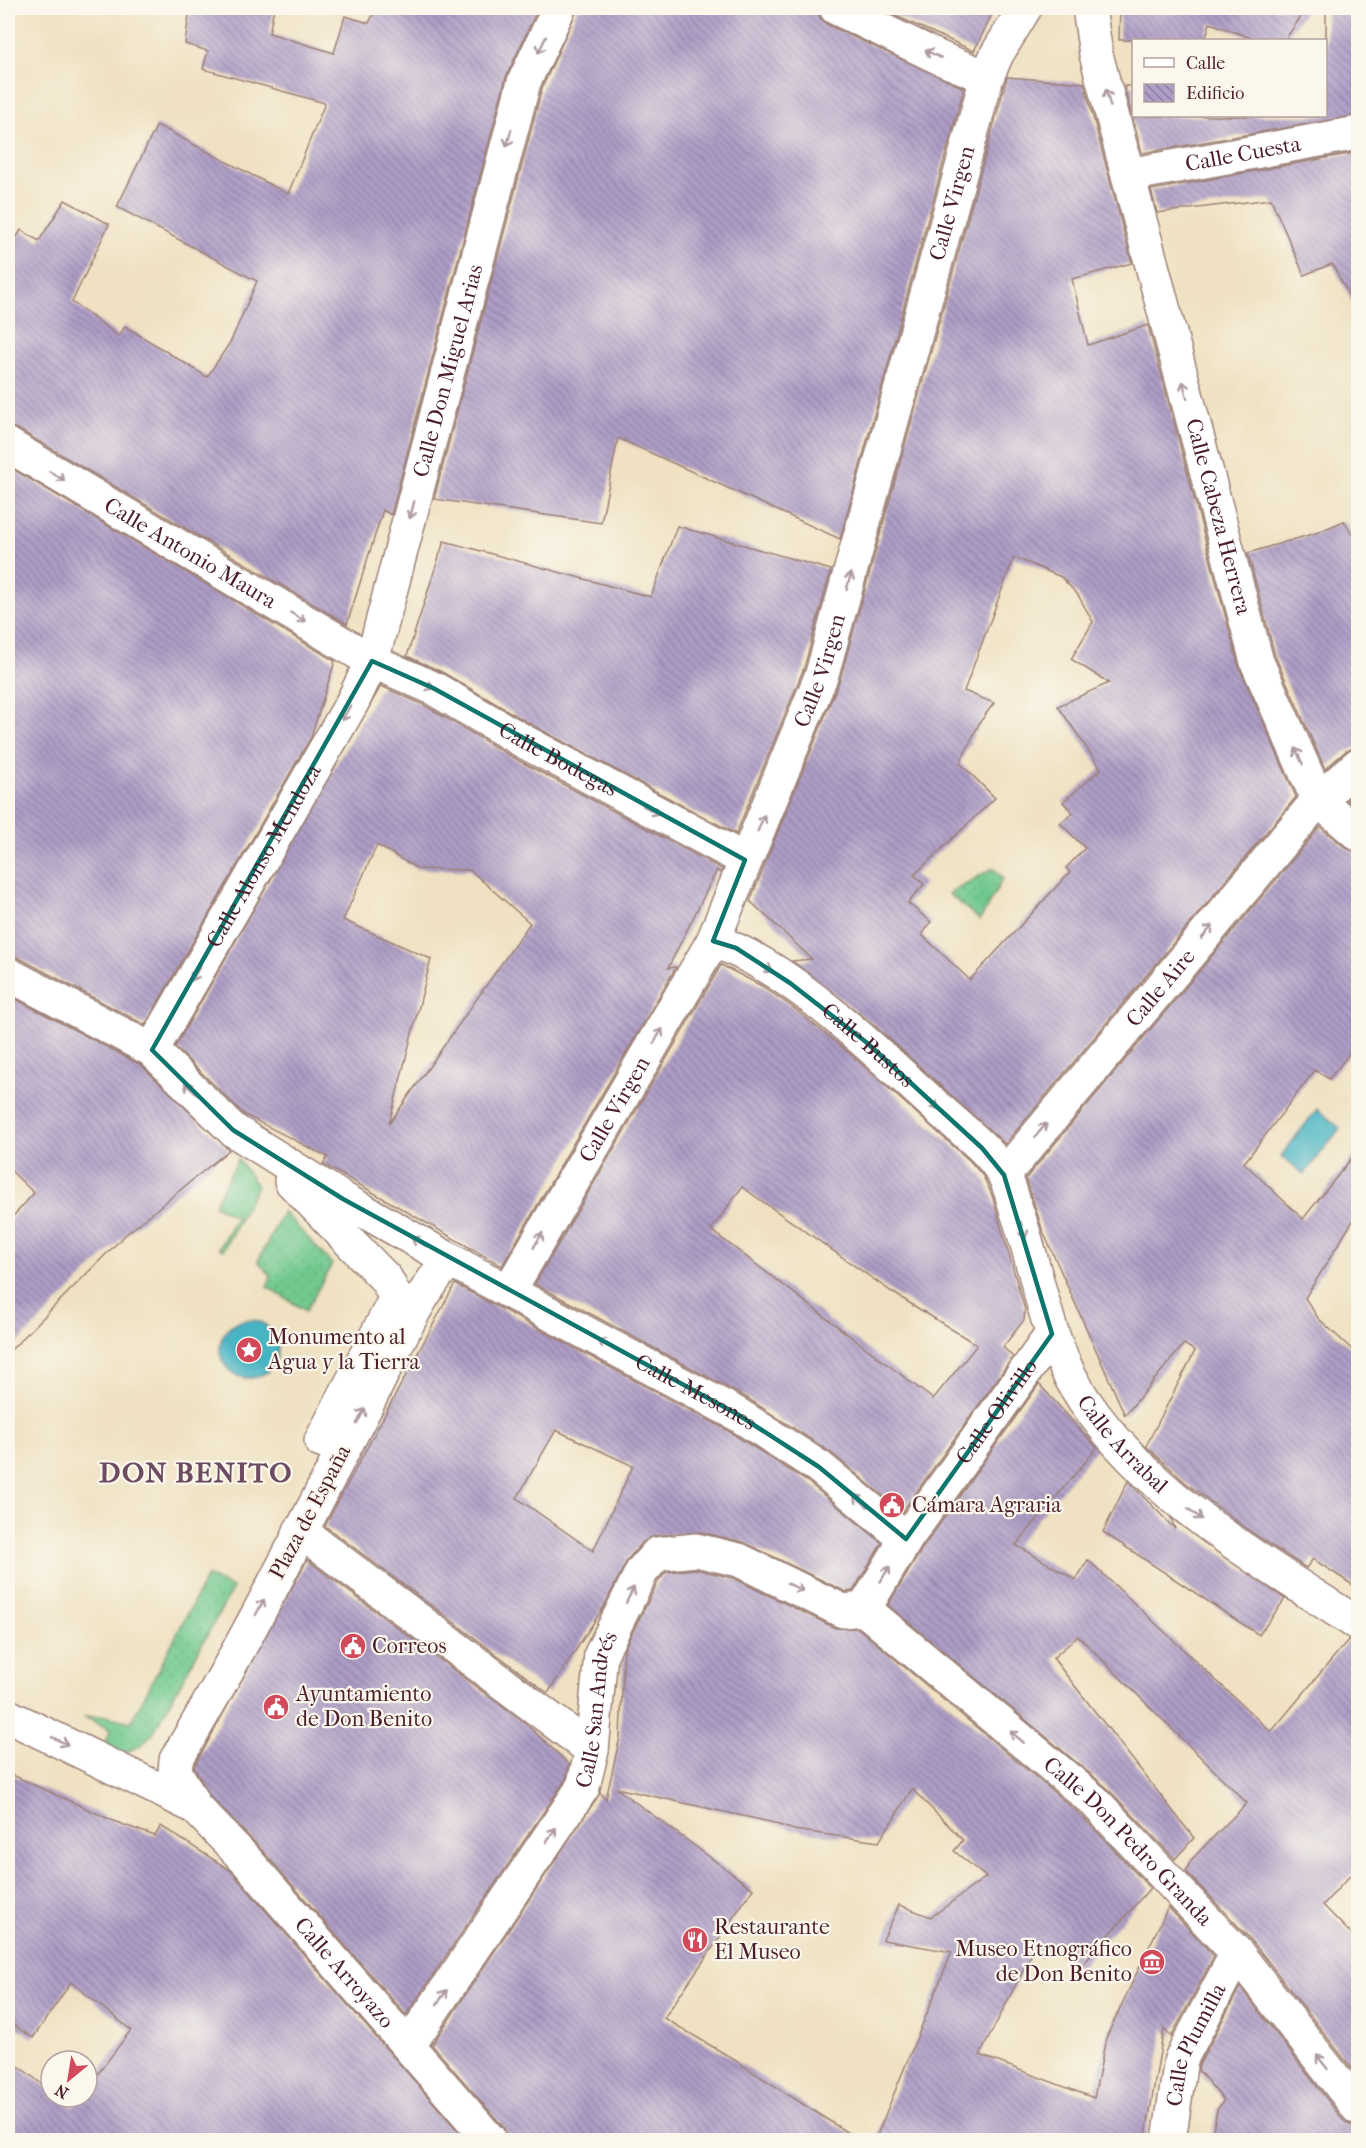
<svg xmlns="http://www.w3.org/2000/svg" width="1366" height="2148" font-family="'IM FELL French Canon',serif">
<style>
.grass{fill:url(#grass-dots);stroke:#5e745d;stroke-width:1.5}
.water{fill:#47b4c3;stroke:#486a77;stroke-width:1.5}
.building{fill:url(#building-back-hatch);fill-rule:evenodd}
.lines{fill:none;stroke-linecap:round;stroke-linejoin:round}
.minor-casing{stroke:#9c8076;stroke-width:36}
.minor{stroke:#fff;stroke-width:33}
.oneway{stroke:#ae9aa0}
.marked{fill:none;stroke:#0f766e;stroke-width:4.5;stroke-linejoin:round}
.labels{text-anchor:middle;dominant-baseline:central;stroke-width:4.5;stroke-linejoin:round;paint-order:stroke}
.street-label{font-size:22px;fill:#4a1f2b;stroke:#fbf7ec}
.poi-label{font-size:22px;fill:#4a1f2b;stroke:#fbf7ec;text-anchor:start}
.district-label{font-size:28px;font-weight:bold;letter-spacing:1.5px;fill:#6d4b61;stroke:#fbf7ec}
</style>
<defs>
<pattern id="grass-dots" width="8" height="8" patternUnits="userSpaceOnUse" patternTransform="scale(1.5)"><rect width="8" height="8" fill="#71c98f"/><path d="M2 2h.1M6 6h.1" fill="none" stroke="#63ac7c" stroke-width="1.8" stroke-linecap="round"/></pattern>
<pattern id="building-back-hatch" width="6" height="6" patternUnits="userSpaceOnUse" patternTransform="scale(1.5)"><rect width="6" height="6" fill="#ae9dc6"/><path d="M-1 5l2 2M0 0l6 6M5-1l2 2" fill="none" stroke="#907fa1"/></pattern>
</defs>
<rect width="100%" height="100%" fill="#fbf7ec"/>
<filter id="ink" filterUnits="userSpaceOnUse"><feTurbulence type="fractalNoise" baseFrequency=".0167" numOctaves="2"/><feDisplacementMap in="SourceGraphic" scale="12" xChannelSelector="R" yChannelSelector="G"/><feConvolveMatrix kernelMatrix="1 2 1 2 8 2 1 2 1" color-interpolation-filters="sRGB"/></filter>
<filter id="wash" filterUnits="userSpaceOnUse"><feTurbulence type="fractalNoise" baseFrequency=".008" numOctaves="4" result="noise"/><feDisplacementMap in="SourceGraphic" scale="24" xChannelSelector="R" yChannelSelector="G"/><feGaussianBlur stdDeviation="1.35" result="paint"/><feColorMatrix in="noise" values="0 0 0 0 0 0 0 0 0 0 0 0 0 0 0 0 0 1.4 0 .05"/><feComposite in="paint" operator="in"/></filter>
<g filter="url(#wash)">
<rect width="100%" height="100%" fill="#efe1c1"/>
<!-- grass -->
<g class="grass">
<path d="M993,868l10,10 -23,42 -31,-26z"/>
<path d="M238,1159l19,27 -34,64 -4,-2 17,-31 -22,-12z"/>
<path d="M283,1211l49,53 -26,47 -39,-24 4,-11 -13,-15z"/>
<path d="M207,1576l26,12 -80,145 -13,13 -26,12 -14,-7 11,-21 -26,-13 20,-1 26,6z"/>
</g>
<!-- water -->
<g class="water">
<path d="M1317,1109l23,19 -36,47 -23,-19z"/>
<circle cx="249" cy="1349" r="29"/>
</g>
<g id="blocks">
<!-- building -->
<g class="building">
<path d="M190,8h84l-5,25 65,20 11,-37 24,7 7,-15h162l-32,69 -115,438 -8,-5 -36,114 -329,-195 -10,-3v-175l13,-21 18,11 26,-41 44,24 -37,78 47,34 6,-10 82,51 24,-36 26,-60 -140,-74 40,-82 131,69 37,-91 -122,-34 5,-18 -23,-7z"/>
<path d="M578,8h240l2,10 8,7 136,63 -124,451 -222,-101 -17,85 -167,-24 108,-411z"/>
<path d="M878,8h117l-21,43z"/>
<path d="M1120,8h187l-22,32h-28l-47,-17 -5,17h-86z"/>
<path d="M1326,8h33v107l-217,38 -18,-67h10v30h192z"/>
<path d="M1007,77l77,6 48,180 -60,16 16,66 60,-20 91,342 57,130 -291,347 -132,-120 -81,-63 20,-2 -62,-58 90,-222zM1014,557l47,20 17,18 15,27 -22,37 38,24 -51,23 43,63 -38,33 10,11 -13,10 25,25 -19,20 4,4 -100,108 -48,-45 9,-13 -23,-19 16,-19 -10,-9 81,-77 -35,-35 20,-41 14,-19 -30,-12z"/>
<path d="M1359,152v162l-27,-50 -28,11 -33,-76 -114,14 -6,-23z"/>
<path d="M8,466l327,195 -24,76 -166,288 -128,-68 -9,-2z"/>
<path d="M1344,521l15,24v202l-13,4 -21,18 -50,-113 -27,-103 68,-20z"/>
<path d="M677,526l154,44 -27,98 -68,166 -204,-109 -90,-53 -35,-16 37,-115 207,56z"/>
<path d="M381,686l43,19 90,53 208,111 -2,4 -3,-3 -49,98 8,-1 -174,299 -179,-102 5,-7 -83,-42 -70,-68zM377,845l41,24 52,1 60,53 -141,201 42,-165 -88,-39z"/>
<path d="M1359,789v21l-12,-10z"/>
<path d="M1320,827l26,21 13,4v190l-30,37 -14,-9 -71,93 59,56 56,-70v62l-54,87 13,20 41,38v233l-46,-30 -7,9 -49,-32 -71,-53 -40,-37 49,-95 -11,-7 -59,71 -83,-186 -16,-51z"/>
<path d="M721,965l41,21 29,20 58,47 121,108 13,15 9,19 33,115 -1,10 -21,27 10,10 -111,155 -73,-61 -82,-53 -212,-114zM742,1187l150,105 85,53 -44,54 -222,-169z"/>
<path d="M8,995l133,70 88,85 -105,86 -116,117v-131l26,-29 -26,-25z"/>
<path d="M455,1284l272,146 81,52 74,61 -29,48 -7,1 -103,-50 -43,-10 -46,4 -11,6 -15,17 -25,49 -55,85 -223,-167zM556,1430l77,36 -40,85 -76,-53z"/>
<path d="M1039,1384l58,64 -81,97 60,35 12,-20 183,172 77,-92 11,2v224l-36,39 36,37v136l-107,-137 -66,-70 5,-11 56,-57 -169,-167 -25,22 141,180 -19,21 -69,-72 -218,-182 34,-56z"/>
<path d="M1128,1481l47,48 -4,-11 114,81 -26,36 -156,-103z"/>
<path d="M307,1560l220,165 42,39 -3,15 -160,236 -146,-167 -50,-52 -16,-29z"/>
<path d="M695,1569l38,9 102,50h23l223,187 69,73 -71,81 -24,-27 -12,13 -8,-8 -55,108 114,43 12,-60 62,-131 46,49 -43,81 -7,-9 -19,112h-270l77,-188 -69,-12 16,-35 32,12 55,-40 -32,-26 9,-11 -51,-51 -33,53 -85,-12 -24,-8 -154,-34 137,101 -89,129 61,36 134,86h-351l-4,-12 -72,-83 168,-252 6,6 14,-62 4,-88 34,-67 8,-10z"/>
<path d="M8,1773l108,49 39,14 6,-10 69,44 236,270h-458v-82l43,33v6h8l14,10 7,-10h7v-9l44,-58 -60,-48 -38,56 -25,-17z"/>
<path d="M1240,1987l103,133 7,5 9,1v14h-148l6,-30 7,-10 -26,-30 1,-5z"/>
</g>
</g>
</g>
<g filter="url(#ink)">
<use href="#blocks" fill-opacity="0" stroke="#9c8076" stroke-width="1.5"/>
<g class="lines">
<defs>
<g id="minor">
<path d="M836,8l106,51 45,18"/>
<path id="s1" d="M1089,8l7,46 161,608 61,138 40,34"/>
<path id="s2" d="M1128,175l230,-42"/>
<path id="s3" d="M8,445l364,216 61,27 90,53 222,119"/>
<path id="s4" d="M713,941c76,24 166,114 226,168 21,20 51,40 65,66 6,11 9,25 13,37 22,62 29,132 67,188 67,99 176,160 274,224"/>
<path id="s5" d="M8,974l144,76 81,80 110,69 107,61c-33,33 -63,107 -86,150 -61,117 -120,236 -188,350l-1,11 20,36 51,53 244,280"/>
<path id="s6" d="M152,1050l201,-349 19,-40 152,-579 35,-74"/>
<path id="s7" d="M1004,1175l314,-375 40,-35"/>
<path d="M291,1181l95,98 10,19 -75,143"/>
<path id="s8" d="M450,1260l287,154 82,53 87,72"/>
<path id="s9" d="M509,1291l204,-350 109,-267 165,-597 10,-23 28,-46"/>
<path d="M300,1531l292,219"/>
<path id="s10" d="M864,1609l230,192 143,152 121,155"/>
<path id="s11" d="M864,1609l42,-70 146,-205"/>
<path d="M8,1716l187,91"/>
<path id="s12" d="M409,2045l174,-258 9,-37 9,-96 41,-83 15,-17 39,-4 43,10 104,51 21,-2"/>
<path id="s13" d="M1169,2140l12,-81 56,-106"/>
</g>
</defs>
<!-- minor casing -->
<use href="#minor" class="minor-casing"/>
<!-- minor -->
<use href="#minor" class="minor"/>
</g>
<!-- one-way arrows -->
<defs><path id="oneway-shaft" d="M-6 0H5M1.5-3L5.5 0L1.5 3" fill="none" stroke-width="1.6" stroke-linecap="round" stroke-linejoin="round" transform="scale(1.5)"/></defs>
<g class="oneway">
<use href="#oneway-shaft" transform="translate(542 45) rotate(116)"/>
<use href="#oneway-shaft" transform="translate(933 54) rotate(-154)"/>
<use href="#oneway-shaft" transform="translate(1108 98) rotate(-105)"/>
<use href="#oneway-shaft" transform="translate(509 138) rotate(105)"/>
<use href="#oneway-shaft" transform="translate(1185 390) rotate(-105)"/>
<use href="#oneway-shaft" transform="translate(57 476) rotate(31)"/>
<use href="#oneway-shaft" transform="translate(412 510) rotate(105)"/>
<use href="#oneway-shaft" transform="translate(849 581) rotate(-75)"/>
<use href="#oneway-shaft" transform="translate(298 617) rotate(30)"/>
<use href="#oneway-shaft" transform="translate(426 685) rotate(24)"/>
<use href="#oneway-shaft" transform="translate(346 713) rotate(120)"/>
<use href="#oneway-shaft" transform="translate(1299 756) rotate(-114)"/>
<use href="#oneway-shaft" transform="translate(651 810) rotate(28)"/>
<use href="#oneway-shaft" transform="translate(761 823) rotate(-68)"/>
<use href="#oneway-shaft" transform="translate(1207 932) rotate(-50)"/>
<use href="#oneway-shaft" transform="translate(765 967) rotate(32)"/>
<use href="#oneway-shaft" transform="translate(196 973) rotate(120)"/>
<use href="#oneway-shaft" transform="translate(658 1036) rotate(-60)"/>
<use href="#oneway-shaft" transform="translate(191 1089) rotate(-136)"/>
<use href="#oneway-shaft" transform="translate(932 1103) rotate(42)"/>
<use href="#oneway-shaft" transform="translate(1041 1130) rotate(-50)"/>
<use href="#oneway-shaft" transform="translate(1023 1230) rotate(73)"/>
<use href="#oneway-shaft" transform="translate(538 1240) rotate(-60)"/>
<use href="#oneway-shaft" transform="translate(419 1242) rotate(-150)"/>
<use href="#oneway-shaft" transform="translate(606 1344) rotate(-152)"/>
<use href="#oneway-shaft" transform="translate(361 1416) rotate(-62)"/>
<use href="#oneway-shaft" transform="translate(861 1501) rotate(-140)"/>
<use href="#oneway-shaft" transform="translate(1195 1514) rotate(38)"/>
<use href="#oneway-shaft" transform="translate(885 1574) rotate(-59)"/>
<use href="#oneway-shaft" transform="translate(795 1587) rotate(26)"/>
<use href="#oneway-shaft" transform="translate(630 1595) rotate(-64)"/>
<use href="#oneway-shaft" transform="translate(260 1607) rotate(-62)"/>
<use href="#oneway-shaft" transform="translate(1017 1737) rotate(-140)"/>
<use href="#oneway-shaft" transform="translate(60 1741) rotate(26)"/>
<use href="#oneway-shaft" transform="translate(551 1835) rotate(-56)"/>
<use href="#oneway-shaft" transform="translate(442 1997) rotate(-56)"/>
<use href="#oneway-shaft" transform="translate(1322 2062) rotate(-128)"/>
</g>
</g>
<!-- marked area -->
<path class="marked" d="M372,661l61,27 312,172 -32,81 23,7 54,35 76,59 116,106 22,27 48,159 -146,205 -87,-72 -82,-53 -394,-215 -110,-69 -81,-80z"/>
<!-- icons -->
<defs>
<symbol id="sight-disc" viewBox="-11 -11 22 22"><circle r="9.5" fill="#d1495b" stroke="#fbf7ec"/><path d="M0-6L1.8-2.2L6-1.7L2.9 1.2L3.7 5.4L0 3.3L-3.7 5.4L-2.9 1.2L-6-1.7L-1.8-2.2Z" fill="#fff"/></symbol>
<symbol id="civic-disc" viewBox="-11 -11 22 22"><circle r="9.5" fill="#d1495b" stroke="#fbf7ec"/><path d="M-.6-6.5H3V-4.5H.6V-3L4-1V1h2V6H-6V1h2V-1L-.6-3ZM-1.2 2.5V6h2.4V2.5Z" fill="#fff"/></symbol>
<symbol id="restaurant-disc" viewBox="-11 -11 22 22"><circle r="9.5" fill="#d1495b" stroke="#fbf7ec"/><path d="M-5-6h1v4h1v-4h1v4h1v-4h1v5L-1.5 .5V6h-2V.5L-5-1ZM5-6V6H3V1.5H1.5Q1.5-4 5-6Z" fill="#fff"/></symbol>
<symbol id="museum-disc" viewBox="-11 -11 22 22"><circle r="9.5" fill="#d1495b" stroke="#fbf7ec"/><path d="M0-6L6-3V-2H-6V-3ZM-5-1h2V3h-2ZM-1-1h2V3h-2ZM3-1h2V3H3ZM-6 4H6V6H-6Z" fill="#fff"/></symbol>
</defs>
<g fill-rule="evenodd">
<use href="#sight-disc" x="234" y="1335" width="30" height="30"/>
<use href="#civic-disc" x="877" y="1490" width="30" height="30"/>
<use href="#civic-disc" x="338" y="1631" width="30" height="30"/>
<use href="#civic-disc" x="261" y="1692" width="30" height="30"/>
<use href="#restaurant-disc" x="680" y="1925" width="30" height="30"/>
<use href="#museum-disc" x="1137" y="1947" width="30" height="30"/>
</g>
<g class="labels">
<!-- street labels -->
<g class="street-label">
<text stroke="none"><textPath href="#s2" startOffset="117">Calle Cuesta</textPath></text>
<text stroke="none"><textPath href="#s9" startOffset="1182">Calle Virgen</textPath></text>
<text stroke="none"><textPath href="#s6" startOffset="747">Calle Don Miguel Arias</textPath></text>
<text stroke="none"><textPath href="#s1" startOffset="525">Calle Cabeza Herrera</textPath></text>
<text stroke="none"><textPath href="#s3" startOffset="212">Calle Antonio Maura</textPath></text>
<text stroke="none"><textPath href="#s9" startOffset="696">Calle Virgen</textPath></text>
<text stroke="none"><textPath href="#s3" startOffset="634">Calle Bodegas</textPath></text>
<text stroke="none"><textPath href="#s6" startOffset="224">Calle Alonso Mendoza</textPath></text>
<text stroke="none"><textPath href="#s7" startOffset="244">Calle Aire</textPath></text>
<text stroke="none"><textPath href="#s4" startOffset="188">Calle Bustos</textPath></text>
<text stroke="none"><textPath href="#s9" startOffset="210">Calle Virgen</textPath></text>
<text stroke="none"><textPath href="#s8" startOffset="279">Calle Mesones</textPath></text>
<text stroke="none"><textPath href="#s11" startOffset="238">Calle Olivillo</textPath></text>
<text stroke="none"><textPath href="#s4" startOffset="675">Calle Arrabal</textPath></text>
<text transform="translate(310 1512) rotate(-62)">Plaza de España</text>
<text stroke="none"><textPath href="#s12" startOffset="390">Calle San Andrés</textPath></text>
<text stroke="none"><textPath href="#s10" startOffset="352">Calle Don Pedro Granda</textPath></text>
<text stroke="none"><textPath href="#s5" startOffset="1376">Calle Arroyazo</textPath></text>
<text stroke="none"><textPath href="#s13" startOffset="100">Calle Plumilla</textPath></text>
</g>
<!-- poi labels -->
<g class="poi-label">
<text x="268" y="1337">Monumento al<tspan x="268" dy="25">Agua y la Tierra</tspan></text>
<text x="912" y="1505">Cámara Agraria</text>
<text x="372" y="1646">Correos</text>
<text x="296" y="1694">Ayuntamiento<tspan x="296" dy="25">de Don Benito</tspan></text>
<text x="714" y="1927">Restaurante<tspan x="714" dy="25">El Museo</tspan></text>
<text x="1132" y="1949" text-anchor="end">Museo Etnográfico<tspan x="1132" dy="25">de Don Benito</tspan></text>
</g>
<!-- district labels -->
<g class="district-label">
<text x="196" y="1472">DON BENITO</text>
</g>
</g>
<!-- margin -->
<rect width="1366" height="2148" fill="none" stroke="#fbf7ec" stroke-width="30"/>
<!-- legend -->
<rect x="1132" y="39" width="195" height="78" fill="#fbf7ec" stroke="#b4a19f" stroke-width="1.5"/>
<rect x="1144" y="58" width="30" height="9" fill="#ffffff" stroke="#b4a19f" stroke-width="1.5"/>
<text x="1186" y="69" font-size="18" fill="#4a1f2b">Calle</text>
<rect x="1144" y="84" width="30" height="18" fill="url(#building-back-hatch)" stroke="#b4a19f" stroke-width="1.5"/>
<text x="1186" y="99" font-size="18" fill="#4a1f2b">Edificio</text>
<!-- north arrow -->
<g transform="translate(69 2079) rotate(210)"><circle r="28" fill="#fbf7ec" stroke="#b4a19f" stroke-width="1.5"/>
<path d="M0-4.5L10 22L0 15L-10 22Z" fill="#d1495b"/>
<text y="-9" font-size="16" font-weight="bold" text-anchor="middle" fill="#4a1f2b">N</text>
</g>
</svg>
